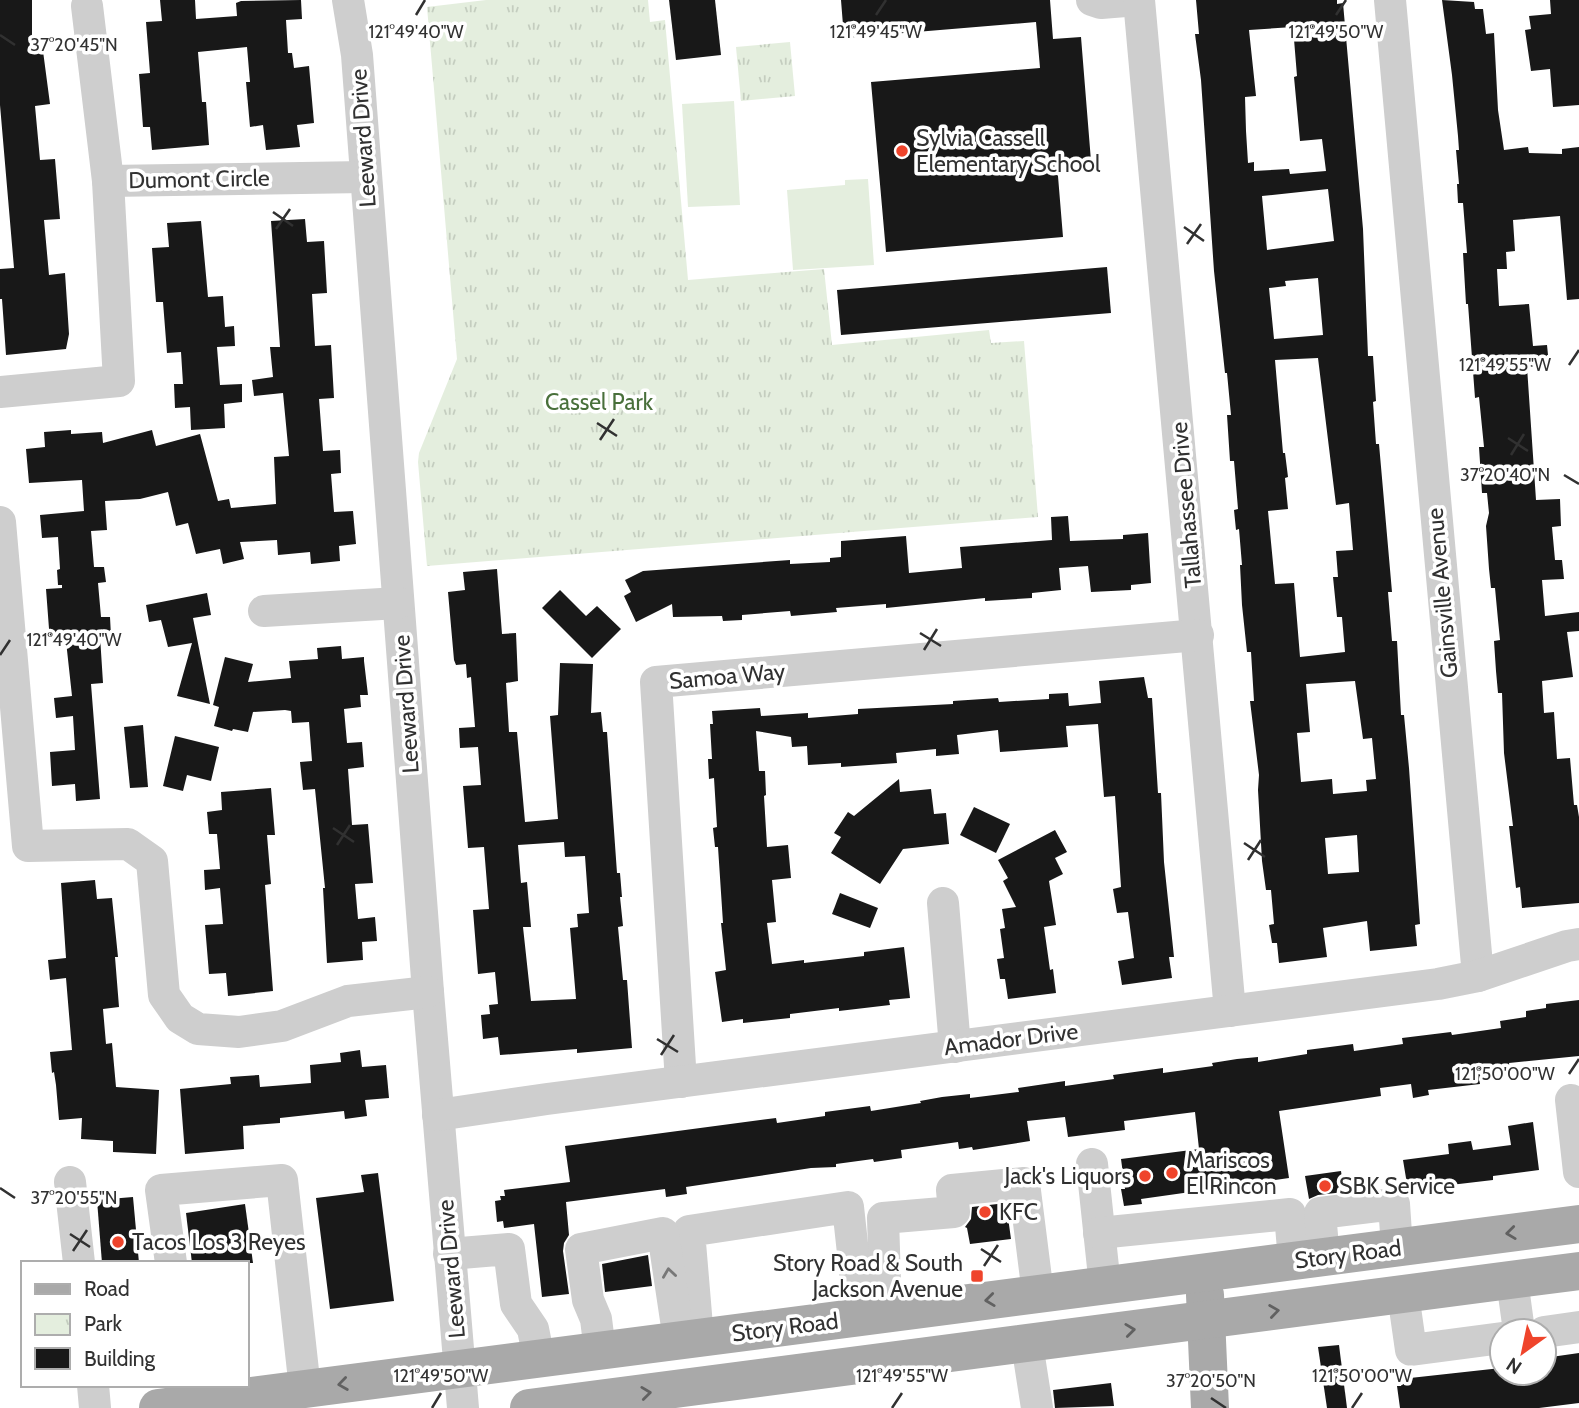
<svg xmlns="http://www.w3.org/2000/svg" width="1579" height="1408" font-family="Cabin,sans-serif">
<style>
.grass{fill:#e4eede}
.park{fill:url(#park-tufts)}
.building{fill:#181818;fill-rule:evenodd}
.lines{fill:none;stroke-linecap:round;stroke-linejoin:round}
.minor{stroke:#cecece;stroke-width:32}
.major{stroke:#a9a9a9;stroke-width:38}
.oneway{stroke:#616161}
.oneway2{stroke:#787878}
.ticks{fill:none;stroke:#313131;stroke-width:2.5}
.poi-dot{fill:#ef442b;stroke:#fff;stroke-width:2.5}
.labels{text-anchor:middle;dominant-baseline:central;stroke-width:7;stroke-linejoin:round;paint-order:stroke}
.street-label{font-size:23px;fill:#313131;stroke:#fff}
.poi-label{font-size:23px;fill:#313131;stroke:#fff;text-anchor:start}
.park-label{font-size:23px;fill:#49703b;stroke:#fff}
.ticks-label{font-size:18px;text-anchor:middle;fill:#313131;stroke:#fff;stroke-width:7;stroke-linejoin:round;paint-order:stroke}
</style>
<defs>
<pattern id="park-tufts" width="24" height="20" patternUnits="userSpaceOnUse" patternTransform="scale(1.75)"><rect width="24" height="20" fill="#e4eede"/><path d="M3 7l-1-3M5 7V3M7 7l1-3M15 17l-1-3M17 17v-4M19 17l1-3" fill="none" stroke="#c4cdbf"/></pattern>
</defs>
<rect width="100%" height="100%" fill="#fff"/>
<!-- grass -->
<g class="grass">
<path d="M734,101l6,104 -52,2 -6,-103z"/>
<path d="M868,179l6,86 -81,5 -6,-80 58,-5v-5z"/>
</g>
<!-- park -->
<g class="park">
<path d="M486,0h162l2,22 15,-2 23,260 136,-11 8,76 157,-15 2,13 33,-2 14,176 -611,49 -9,-104 1,-9 38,-94 -30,-352z"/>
<path d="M790,42l5,54 -54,5 -5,-54z"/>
</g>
<!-- building -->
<g class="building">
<path d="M0,0h32v52l11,-1 7,53 -15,2 5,54 15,-1 5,60 -16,1 5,55 16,-2 4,61 -3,15 -60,6 -4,-56h-2v-30l14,-1 -14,-163z"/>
<path d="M160,0h35l1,19 41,-3 -1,-13 5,-2 60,-1 1,19 -16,1 2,33h4l2,15 15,-2 5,57 -17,2 3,22 -34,3 -3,-25 -13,2 -4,-45h4l-3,-35 -49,5 4,50h4l3,43 -57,5 -2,-23h-7l-4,-53 11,-1 -4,-51 16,-1z"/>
<path d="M669,0h46l6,55 -45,5z"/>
<path d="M841,0h209l3,39 28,-2 10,124 -34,3 6,73 -177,15 -15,-170 169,-14 -4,-46 -192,16z"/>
<path d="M1196,0h141v4l6,-1 20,226 5,127h5l3,45 -3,1 3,42h3l13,148h-4l4,49h5l4,74h3l5,53 11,156 -5,1 2,21 -47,5 -3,-30 -44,7 4,29 -48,6 -2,-20h-5l-3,-18 5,-1 -3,-34h-5l-4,-29 -4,-71 1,-15 -9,-74h4l-3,-49h-4l-5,-47 -2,-40h2l-3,-36 -3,1 -2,-20 4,-1 -4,-48h-4l-3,-46h4l-4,-42h-2l-11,-102 -13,-191 -6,-46h4zM1293,27l4,49 -3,1 6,64 22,-2 4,32 -36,3 -1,-5 -35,2v-9l-6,1 -2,-32 -1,-34 11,-1 -7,-66zM1328,189l6,52 -67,9 -5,-54zM1318,278l5,57 -49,4 -5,-51 17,-2 -1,-5zM1318,358l18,147 13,-2 4,47 -17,1 2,26h-5l4,40h5l3,35 -45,5 -6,-74 -19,1 -7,-73 20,-2 -3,-31 3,-1 -3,-24h-2l-8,-93zM1355,681l8,58 9,-1 4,41 -10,1 1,11 -34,3 -1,-15 -31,3 -4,-49 13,-1 -4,-48zM1357,835l2,37 -31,2 -3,-36z"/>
<path d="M1442,0l32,2 1,7h8l3,25 8,-1 4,77 6,40 24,-3 1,6 33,1v-5l17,-2v152l-12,1 -7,-84 -47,4 2,31 -9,1 1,17h-10l2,37 30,-2 4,42 14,-1 2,20 -22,2 9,133 24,-1 1,27 -9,1 3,33h7l2,19 -22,1 3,36 34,-4v19l-12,1 6,45 -31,4 2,32 10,-1 3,47 13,-1 4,47h3l2,12v86l-57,5 -2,-21 -4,1 -7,-62h4l-9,-73 -2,-60h-4l-2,-22 -2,-30 6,-1 -2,-20 -3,-32h-4l-2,-19 -3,-43 3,-13 -2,-20h-5l-3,-46h5l-5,-50 -4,1 -7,-94h-2l-3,-51h4l-4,-50h-5l-1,-19h2l-3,-34h3l-1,-14 -6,-61z"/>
<path d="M1550,0h29v105l-26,2 -3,-38 -19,2 -6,-41 6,-1 -2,-13 22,-2z"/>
<path d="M305,219l2,23 17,-1 3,52 -15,1 3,52 16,-1 3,53 -15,1 4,52 17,-1 1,23 -10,1 3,38 19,-1 3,33 -17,2 1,15 -29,3 -1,-12 -32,3 -1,-15 -37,2 4,17 -21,5 -3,-15 -24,5 -8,-31 -12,3 -8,-34 -28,7 -35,2 2,29 -16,1 3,36h10l2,15 -8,1 3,34h9l1,19h-11l3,47 -12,1 9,115 -24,2 -1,-17 -23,2 -2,-34 25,-2 -2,-34 -17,2 -2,-20 18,-2 -6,-55 -16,1 -4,-53 16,-1v-3h-4l-1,-15 3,-1 -2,-32 -16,1 -2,-23 44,-4 -2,-31 -53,3 -3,-34 19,-2 -1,-15 27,-2v4l31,-2 1,11 49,-13 4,16 44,-12 18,67 11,-2 2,9 45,-4 -2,-47 15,-1 -6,-63 -29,3 -2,-16 21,-3 -3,-30h10l-9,-126z"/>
<path d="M201,221l7,76 15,-1 2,31 9,-1 1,20 -18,1 3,38 22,-1v18l-18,2 1,24 -34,2 -1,-23 -15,1 -1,-24h9l-2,-32 -14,1 -4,-51h-7l-4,-54 17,-1 -2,-24z"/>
<path d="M1107,267l4,46 -270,22 -4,-45z"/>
<path d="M1068,516l2,25 53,-2v-4l25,-2 3,50 -20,2v5l-40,2 -3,-26 -29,2 2,22 -29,3v5l-47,3v-3l-99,10v-4l-50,4 1,4 -46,4 -1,-5 -48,4v5l-19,1 -1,-5 -49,1 -1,-13 -36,18 -12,-26 7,-4 -6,-12 18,-9 147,-11v4l40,-2v-4l11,-1v-16l65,-5 3,37 53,-5 -2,-21 92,-7 -1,-23z"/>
<path d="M497,569l5,65 14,-1 2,48 -12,2 3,49h8l8,90 33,-3 -8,-103 8,-1 2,-52 33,1 -2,49 10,-1 2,20h4l10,141h3l2,24h-2l3,29 -5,1 5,53h4l5,68 -55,5v-4l-77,6 -2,-18 -15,2 -2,-24 9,-1 -1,-9 9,-1 -3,-32 -17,2 -5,-64 16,-1 -5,-62 -16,1 -5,-62 18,-1 -3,-38 -18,1 -1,-20 16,-1 -4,-50 -4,1 -1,-14 -10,1 -2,-5 -6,-68 17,-2 -2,-18zM564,842l1,15 20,-1 4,57 -12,1 1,13 -8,1 6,71 -45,2 -8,-74h8l-4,-45 -6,1 -3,-38z"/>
<path d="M560,590l26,26 11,-10 24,23 -29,29 -50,-50z"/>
<path d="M207,593l4,22 -18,3 17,86 -33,-8 15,-53 -24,4 -7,-27 -12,2 -3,-17z"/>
<path d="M341,646l1,13 22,-2v4l4,34h-8l1,12 -17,2 3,34 15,-1 2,25 -16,2 4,56 16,-1 5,59 -18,1 3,35 17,-2 2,24 -15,1 1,18 -36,3 -4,-75h2l-10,-99 -12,1 -3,-28 12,-1 -3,-39 -17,1 -1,-12 -6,-1 -32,2 -5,20 -15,-3 -1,2 -18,-5 5,-19 -6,-2 12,-48 28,7 -5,18 43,-4 -2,-17 29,-2 -1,-11z"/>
<path d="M1144,677l4,21h4l6,95h3l3,69 10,95h-5l3,21 -50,7 -4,-24 16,-3 -6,-46 -11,1 -4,-24 8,-2 -6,-91 -11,1 -6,-73 -32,2 2,21 -68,5 -2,-22 -41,5 2,19 -23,2v-7l-40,4 1,10 -56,4v-4l-33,2 -1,-19 -15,1 -1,-10 -35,-6 3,40h6l1,24 -2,1 3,51 21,-2 3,33 -19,2 4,42 -9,1 5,41 32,-4v3l60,-7v-4l40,-5 6,51 -21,2 1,5 -51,6v-3l-49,6v4l-47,5v-4l-21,3 -7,-50 11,-2 -5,-47h2l-5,-76h-3l-2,-19 4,-1 -3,-49 -5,1 -1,-20h4l-2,-35h3l-1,-13 48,-3 1,8 47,-3v5l50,-4v-5l95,-5v-3l45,-3 1,4 50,-3v-5l19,-1 1,13 32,-3 -2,-22z"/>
<path d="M143,725l5,62 -18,1 -6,-61z"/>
<path d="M175,736l44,11 -8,34 -24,-6 -4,16 -20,-5z"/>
<path d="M899,779l1,13 31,-3 3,25 12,-1 3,31 -46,5 -23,35 -49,-31 10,-16 -7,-4 14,-21 6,4z"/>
<path d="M271,788l4,47h-8l4,49 -6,1 8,106 -45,5 -2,-23 -17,1 -4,-49 18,-1 -3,-36 -15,2 -1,-20 16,-1 -3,-35h-8l-2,-22 15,-2 -1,-18z"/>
<path d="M974,807l36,17 -14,29 -36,-18z"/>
<path d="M1055,830l12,22 -12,6 8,16 -14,7 7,44 -12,2 6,43 3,-1 3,24 -48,6 -3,-20h-5l-3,-20 7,-1 -4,-29 5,-1 -3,-19 14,-2 -13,-26 5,-3 -10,-18z"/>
<path d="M95,880l2,19 15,-1 6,59h-3l4,50 -16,2 3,35 6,-1 4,44 43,3 -3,64 -43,-2v-11l-32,-2 1,-21 -23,2 -3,-35 -2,-13 -2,1 -2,-21 22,-2 -6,-72 -16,2 -2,-20 18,-2 -5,-75z"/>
<path d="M840,893l38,15 -8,20 -38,-14z"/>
<path d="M1579,1000v56l-70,7 2,12 -32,4 1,5 -52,6 1,5 -16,3 -2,-14 -31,4 1,8 -102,15 10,67 -148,21 1,5 -18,2 -3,-17h4l-4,-30 78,-10 -4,-37 -71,9 1,9 -57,7 -3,-20 -38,4 3,20 -57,9 -1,-3 -13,2 -1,-7 -57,8 1,8 -28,4 -1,-3 -37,5v3l-25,1 -125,19 1,7 -21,3 -1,-8 -99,13 3,33 -5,8 -1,8 6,43 -27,3 -8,-73 -30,4 -1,-7 -6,1 -2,-21 6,-1 -1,-4h5l-1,-6 66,-8 -5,-36 211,-28 1,5 48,-7v-4l45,-6 1,5 50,-8 -1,-2 22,-4 28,-3v4l49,-6 -1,-4 47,-7v5l49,-7 -1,-4 50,-7v5l50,-7 -1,-3 25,-4 21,-2v5l49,-8v-4l46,-6 1,7 49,-7 -1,-6 49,-6 1,3 49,-7 -1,-7 26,-4v-6l20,-3v-4z"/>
<path d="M360,1050l2,17 24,-2 3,33 -24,2 2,16 -22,3 -1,-8 -64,7v5l-37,3 1,23 -59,5 -5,-65 51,-5 -1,-7 29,-2 1,12 51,-4 -1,-18 31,-3 -1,-9z"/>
<path d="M1533,1122l6,48 -46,6v4l-85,10 -5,-30 46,-6 -1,-10 23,-3 2,9 38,-5 -3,-19z"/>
<path d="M1341,1171l3,21 -26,3 -9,4 -4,-23z"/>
<path d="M378,1173l16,128 -64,8 -14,-111 48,-6 -3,-17z"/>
<path d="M133,1197l6,66h-37l-5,-63z"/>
<path d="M1006,1203l5,36 -41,5 -3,-16 -2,-1 6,-8 1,-12z"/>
<path d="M245,1204l8,59h-61l-6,-50z"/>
<path d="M648,1255l4,31 -47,6 -3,-28z"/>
<path d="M1339,1345l8,63h-20l-9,-61z"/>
<path d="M1579,1353v50l-40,5h-139l-3,-22h4v-7l100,-11 1,6 42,-1v-15z"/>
<path d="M1111,1383l3,23 -59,2 -2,-18z"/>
</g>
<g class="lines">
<!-- minor -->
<g class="minor">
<path d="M348,0l9,55 71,937 35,416"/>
<path d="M1092,0l9,3 37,-3"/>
<path d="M1139,0l91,1011"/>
<path d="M1390,0l88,976"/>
<path d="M108,181l257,-4"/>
<path d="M0,392l119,-11 -11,-200 -21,-175"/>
<path d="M0,522l28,324 100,-2 24,17 12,134 16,23 18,11 41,3 43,-6 66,-25 80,-9"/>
<path d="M264,611l134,-8"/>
<path d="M943,903l12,144"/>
<path d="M681,1082l-25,-400 542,-47"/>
<path d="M1571,1100l8,72"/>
<path d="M438,1115l109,-16 891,-115 40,-8 89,-30 12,-2"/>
<path d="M1092,1164l13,122"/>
<path d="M70,1182l9,81"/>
<path d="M1099,1233l191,-19 4,47"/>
<path d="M449,1254l60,-5 7,55 17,25 6,30"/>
<path d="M1324,1258l-4,-45 74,-9 3,44"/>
<path d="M171,1263l-10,-73 121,-10 23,209"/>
<path d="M1512,1280l7,51"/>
<path d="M1403,1294l8,56 91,-12"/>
<path d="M890,1313l-5,-31 -2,-64 71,-6 -2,-22 72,-7 14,111"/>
<path d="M1544,1332l35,-5"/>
<path d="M698,1338l-9,-107 159,-24 12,110"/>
<path d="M1027,1344l10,64"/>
<path d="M600,1351l-4,-32 -8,-19 -7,-51 82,-16 16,107"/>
<path d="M93,1385l2,23"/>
</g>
<!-- major -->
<g class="major">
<path d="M1205,1295l5,113"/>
<path d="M158,1408l1421,-184"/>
<path d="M529,1408l1050,-137"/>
</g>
</g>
<!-- one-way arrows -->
<defs><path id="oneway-chevron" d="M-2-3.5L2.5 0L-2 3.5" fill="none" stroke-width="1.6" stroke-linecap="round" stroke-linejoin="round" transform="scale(1.75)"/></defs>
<g class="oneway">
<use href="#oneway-chevron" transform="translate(1511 1233) rotate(173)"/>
<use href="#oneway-chevron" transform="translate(990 1300) rotate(173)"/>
<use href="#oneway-chevron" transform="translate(1274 1311) rotate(-8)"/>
<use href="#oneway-chevron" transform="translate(1130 1330) rotate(-7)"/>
<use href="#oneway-chevron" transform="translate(343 1384) rotate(172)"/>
<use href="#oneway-chevron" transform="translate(646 1393) rotate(-7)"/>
</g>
<use class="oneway2" href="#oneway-chevron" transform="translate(669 1273) rotate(-98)"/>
<!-- ticks -->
<path class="ticks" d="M416,15l9,-15M876,15l10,-15M1336,15l10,-15M0,35l15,10M273,212l20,14M1184,227l20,14M276,229l14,-20M1187,244l14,-20M1569,365l10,-15M597,423l20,13M1508,438l20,13M600,440l14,-21M1511,455l13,-21M1564,475l15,9M920,633l21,13M924,650l13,-21M0,655l10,-15M333,828l21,14M1244,843l21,14M337,845l13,-20M1248,860l13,-20M657,1039l21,13M661,1055l13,-20M1569,1074l10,-15M0,1188l15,10M70,1234l20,13M981,1249l20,13M73,1251l14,-21M984,1266l14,-21M1211,1398l15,10M432,1408l9,-15M892,1408l10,-15M1352,1408l10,-15"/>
<!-- markers -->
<g class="poi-dot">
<circle cx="902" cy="151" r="7"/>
<circle cx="1172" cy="1173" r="7"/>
<circle cx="1145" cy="1176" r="7"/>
<circle cx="1325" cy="1186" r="7"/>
<circle cx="985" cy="1212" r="7"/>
<circle cx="118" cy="1242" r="7"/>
<rect x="970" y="1269" width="14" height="14" rx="3.5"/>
</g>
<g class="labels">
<!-- street labels -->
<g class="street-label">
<text transform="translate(363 138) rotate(-94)">Leeward Drive</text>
<text transform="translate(199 179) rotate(-1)">Dumont Circle</text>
<text transform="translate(1186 505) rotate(-95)">Tallahassee Drive</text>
<text transform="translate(1442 593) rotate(-95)">Gainsville Avenue</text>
<text transform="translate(727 676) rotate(-5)">Samoa Way</text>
<text transform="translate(406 704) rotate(-94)">Leeward Drive</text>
<text transform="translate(1011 1039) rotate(-7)">Amador Drive</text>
<text transform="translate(1348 1254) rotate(-7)">Story Road</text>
<text transform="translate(451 1269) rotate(-95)">Leeward Drive</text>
<text transform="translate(785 1327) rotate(-7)">Story Road</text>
</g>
<!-- poi labels -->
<g class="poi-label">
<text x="916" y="138">Sylvia Cassell<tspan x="916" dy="26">Elementary School</tspan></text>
<text x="1186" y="1160">Mariscos<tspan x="1186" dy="26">El Rincon</tspan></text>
<text x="1131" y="1176" text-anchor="end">Jack's Liquors</text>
<text x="1339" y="1186">SBK Service</text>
<text x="999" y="1212">KFC</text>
<text x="132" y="1242">Tacos Los 3 Reyes</text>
<text x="963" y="1263" text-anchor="end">Story Road &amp; South<tspan x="963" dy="26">Jackson Avenue</tspan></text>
</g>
<!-- park labels -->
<g class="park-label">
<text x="599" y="402">Cassel Park</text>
</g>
</g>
<g class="ticks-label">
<text x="1336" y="38">121°49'50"W</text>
<text x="416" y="38">121°49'40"W</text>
<text x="876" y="38">121°49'45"W</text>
<text x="74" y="51">37°20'45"N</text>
<text x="1505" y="371">121°49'55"W</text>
<text x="1505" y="481">37°20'40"N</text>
<text x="74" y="646">121°49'40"W</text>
<text x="1505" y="1080">121°50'00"W</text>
<text x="74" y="1204">37°20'55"N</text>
<text x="441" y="1382">121°49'50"W</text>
<text x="902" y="1382">121°49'55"W</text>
<text x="1362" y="1382">121°50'00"W</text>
<text x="1211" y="1387">37°20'50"N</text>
</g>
<!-- legend -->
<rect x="21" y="1261" width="228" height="126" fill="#ffffff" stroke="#adadad" stroke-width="2"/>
<rect x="35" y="1284" width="35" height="10" fill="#a9a9a9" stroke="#adadad" stroke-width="2"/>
<text x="84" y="1296" font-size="21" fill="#313131">Road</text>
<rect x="35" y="1314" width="35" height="21" fill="url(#park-tufts)" stroke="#adadad" stroke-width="2"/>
<text x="84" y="1331" font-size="21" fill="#313131">Park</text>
<rect x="35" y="1348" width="35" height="21" fill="#181818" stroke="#adadad" stroke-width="2"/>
<text x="84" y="1366" font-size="21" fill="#313131">Building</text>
<!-- north arrow -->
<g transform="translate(1523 1352) rotate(213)"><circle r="33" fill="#ffffff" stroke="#adadad" stroke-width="2"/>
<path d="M0-5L12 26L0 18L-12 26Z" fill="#ef442b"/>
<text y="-10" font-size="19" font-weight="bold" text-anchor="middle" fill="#313131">N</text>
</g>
</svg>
